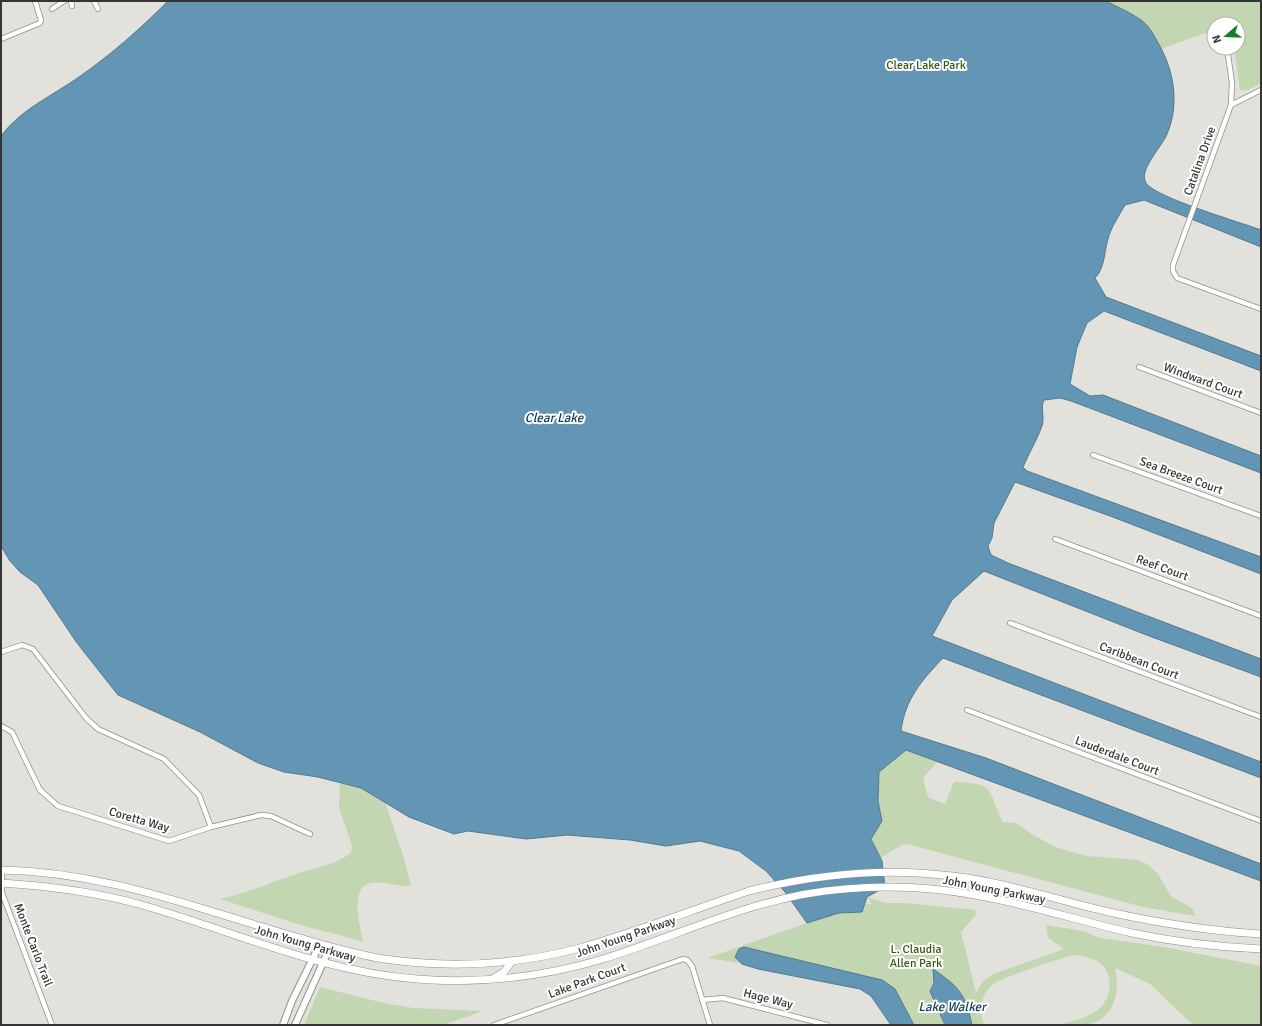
<svg xmlns="http://www.w3.org/2000/svg" width="1262" height="1026" font-family="Signika,sans-serif">
<style>
.green{fill:#c2d6b2}
.water{fill:#6296b4;stroke:#55798d}
.lines{fill:none;stroke-linecap:round;stroke-linejoin:round}
.minor-casing{stroke:#908f8a;stroke-width:6}
.tertiary-casing{stroke:#908f8a;stroke-width:8}
.primary-casing{stroke:#908f8a;stroke-width:8}
.minor{stroke:#fff;stroke-width:4.5}
.tertiary{stroke:#fff;stroke-width:6}
.primary{stroke:#fff;stroke-width:7}
.labels{text-anchor:middle;dominant-baseline:central;stroke-width:4;stroke-linejoin:round;paint-order:stroke}
.park-label{font-size:12px;fill:#385612;stroke:#fff}
.street-label{font-size:12px;fill:#363533;stroke:#fff}
.water-label{font-size:13px;font-style:italic;fill:#123e54;stroke:#fff}
</style>
<rect width="100%" height="100%" fill="#e2e1dc"/>
<!-- green -->
<g class="green">
<path d="M889,1h372v82l-13,7h-8l-6,-42h4v-24h-24v6l-381,135z"/>
<path d="M905,750l32,12 -14,16 5,19 17,7 9,-22c42,2 32,5 49,40l13,1 17,12 23,12 16,5 15,4 50,4 10,4 11,10 13,22 22,13 2,7 -52,-9 -236,-63c-11,2 -17,10 -27,14l-9,-19 11,-18 -4,-20 1,-29z"/>
<path d="M340,782l21,6 24,14 18,53 8,31c-13,1 -27,-5 -40,-3 -23,4 -10,45 -8,59l-23,-7 -33,-8 -87,-28c27,-6 53,-17 79,-26 18,-6 36,-8 52,-20l1,-8 -13,-37z"/>
<path d="M867,897l19,6h19l70,7 1,5 -15,17 15,61 7,-12 10,-7 71,-25 -16,-11 -2,-13 37,6 17,7 64,9 97,19v59h-68l-43,-41 -35,-16c6,25 -1,53 -31,57 -8,1 -17,0 -25,0 13,-4 29,-7 40,-16 13,-11 15,-35 1,-46 -5,-4 -17,-7 -23,-8 -8,-1 -75,23 -84,29 -12,11 -16,27 -8,41h-84l-26,-40 -167,-27 152,-54h12z"/>
<path d="M320,987l64,16 29,5 70,3 -40,14h-139z"/>
</g>
<!-- water -->
<g class="water">
<path d="M168,1h938c11,6 24,11 35,19 7,5 12,13 16,21 17,28 23,63 10,93 -5,13 -29,36 -21,49 10,15 94,39 115,47v17l-117,-47 -19,5c-6,11 -14,22 -17,34 -4,13 -3,29 -13,39l11,19 155,59v15l-157,-60 -17,12 -10,24 -7,37 20,12 13,-1 158,61v17l-190,-72 -11,-3 -16,2c-4,8 1,17 -2,26 -5,14 -13,27 -19,41l4,4 234,86v17l-151,-58 -95,-34 -21,41 -2,15 -4,8 3,9 17,8 253,96v18l-112,-41 -165,-65 -32,29 -20,36 329,126v16l-318,-120c-21,22 -38,41 -42,73l85,27 275,106v17l-355,-131 -27,22 -1,29 4,20 -11,18 11,22 3,26 -18,10 -5,15 -23,1 -32,10 -22,-31 -19,-21 -27,-20 -39,-10 -34,5 -36,-6 -63,-5 -41,4 -58,-8 -14,3 -45,-17 -48,-29 -43,-11 -34,-5 -26,-9 -58,-31 -82,-37 -41,-52 -39,-58 -18,-13 -10,-11 -9,-15v-410c20,-27 51,-40 78,-59 33,-23 61,-48 89,-76z"/>
<path d="M744,947l138,33 13,9 19,36h-23l-20,-29 -11,-7 -102,-20 -16,-5 -7,-7 4,-8z"/>
<path d="M933,969c26,18 32,24 39,56h-27l-15,-34 4,-8z"/>
</g>
<g class="lines">
<defs>
<g id="minor">
<path d="M71,1l1,5"/>
<path d="M94,1l4,8"/>
<path d="M52,9l12,-8"/>
<path d="M1,39l39,-16 1,-3 -6,-19"/>
<path d="M1227,48l5,35 -1,22 -58,160v6l4,7 84,31"/>
<path d="M1231,105l30,-15"/>
<path d="M1139,367l122,46"/>
<path d="M1093,455l168,61"/>
<path d="M1055,539l206,77"/>
<path d="M1010,623l251,94"/>
<path d="M1,652l21,-7 11,4 53,69 12,11 66,30 35,36 12,32"/>
<path d="M967,710l294,111"/>
<path d="M1,726l11,6 28,58 18,16 111,35 42,-14 50,-12 10,1 39,18"/>
<path d="M2,870v23l50,132"/>
<path d="M702,1000l21,-2 104,27"/>
<path d="M494,1025l189,-66 4,1 5,6 18,59"/>
</g>
<g id="tertiary">
<path d="M283,1025l9,-24 28,-57"/>
<path d="M295,1025l35,-78"/>
</g>
<g id="primary">
<path d="M1,870c100,2 180,33 275,61 35,10 71,22 108,28 64,9 130,6 192,-10 59,-16 115,-39 173,-58 67,-17 134,-24 203,-15 53,6 105,24 157,36 50,11 100,19 152,22"/>
<path d="M1,883c48,3 95,9 141,22 91,26 179,67 275,74 62,5 126,-2 186,-20 81,-25 156,-64 242,-70 44,-4 87,-2 130,6 53,9 105,26 157,38 42,9 86,14 129,16"/>
<path d="M494,978l10,-6 8,-11"/>
</g>
</defs>
<!-- minor casing -->
<use href="#minor" class="minor-casing"/>
<!-- tertiary casing -->
<use href="#tertiary" class="tertiary-casing"/>
<!-- primary casing -->
<use href="#primary" class="primary-casing"/>
<!-- minor -->
<use href="#minor" class="minor"/>
<!-- tertiary -->
<use href="#tertiary" class="tertiary"/>
<!-- primary -->
<use href="#primary" class="primary"/>
</g>
<g class="labels">
<!-- park labels -->
<g class="park-label">
<text x="926" y="65">Clear Lake Park</text>
<text x="916" y="949">L. Claudia<tspan x="916" dy="14">Allen Park</tspan></text>
</g>
<!-- street labels -->
<g class="street-label">
<text transform="translate(1200 161) rotate(-70)">Catalina Drive</text>
<text transform="translate(1203 381) rotate(20)">Windward Court</text>
<text transform="translate(1181 476) rotate(20)">Sea Breeze Court</text>
<text transform="translate(1162 568) rotate(20)">Reef Court</text>
<text transform="translate(1139 661) rotate(21)">Caribbean Court</text>
<text transform="translate(1117 756) rotate(21)">Lauderdale Court</text>
<text transform="translate(139 820) rotate(16)">Coretta Way</text>
<text transform="translate(994 890) rotate(11)">John Young Parkway</text>
<text transform="translate(626 937) rotate(-19)">John Young Parkway</text>
<text transform="translate(305 944) rotate(16)">John Young Parkway</text>
<text transform="translate(33 945) rotate(69)">Monte Carlo Trail</text>
<text transform="translate(587 981) rotate(-20)">Lake Park Court</text>
<text transform="translate(768 999) rotate(14)">Hage Way</text>
</g>
<!-- water labels -->
<g class="water-label">
<text x="554" y="418">Clear Lake</text>
<text x="952" y="1007">Lake Walker</text>
</g>
</g>
<!-- border -->
<rect width="1262" height="1026" fill="none" stroke="#363533" stroke-width="4"/>
<!-- north arrow -->
<g transform="translate(1226 36) rotate(251)"><circle r="19" fill="#ffffff" stroke="#afaead"/>
<path d="M0-3L7 15L0 10L-7 15Z" fill="#1b7b2c"/>
<text y="-6" font-size="11" font-weight="bold" text-anchor="middle" fill="#363533">N</text>
</g>
</svg>
